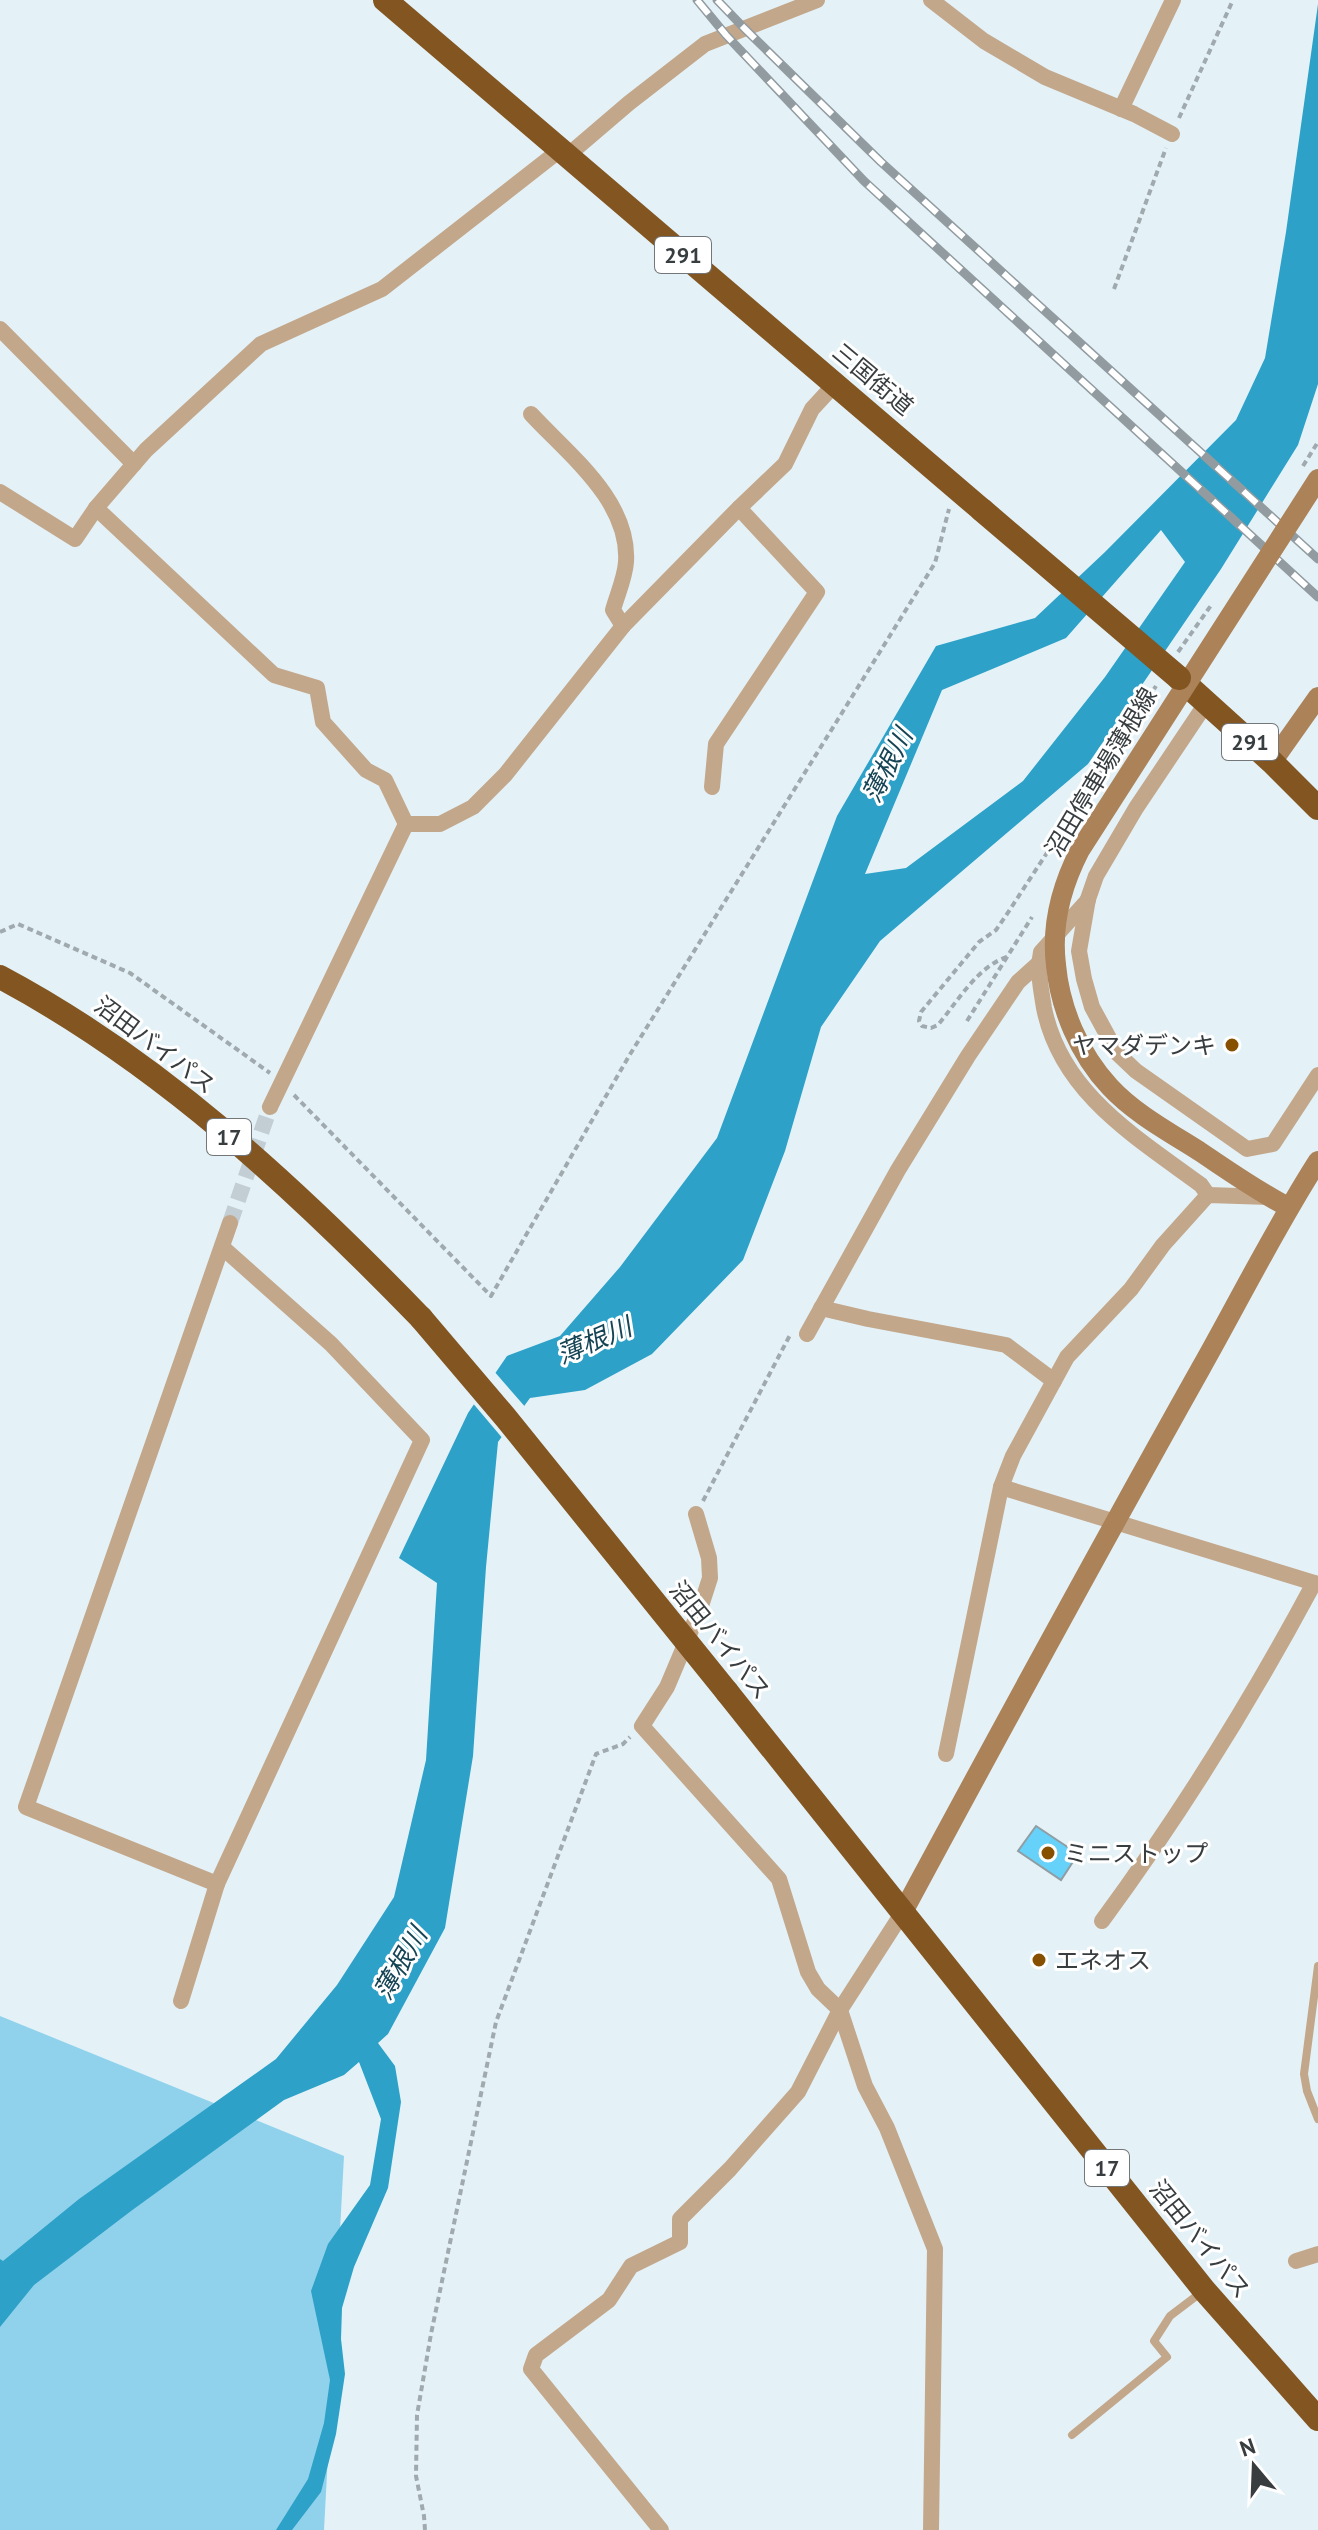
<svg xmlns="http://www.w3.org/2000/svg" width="1318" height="2530" font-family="'PT Sans','Noto Sans JP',sans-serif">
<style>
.green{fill:#90d2ec}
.water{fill:#2da1c7;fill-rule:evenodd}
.pier{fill:#e4f2f8}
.building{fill:#66d1f9;stroke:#909ea4;stroke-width:2}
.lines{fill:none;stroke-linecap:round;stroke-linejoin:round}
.street-tunnel{stroke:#c2ced3;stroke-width:16;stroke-dasharray:16 8;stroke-linecap:butt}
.path{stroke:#9fa9ae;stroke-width:4;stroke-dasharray:6 4;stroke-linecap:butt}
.lane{stroke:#c3a78b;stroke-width:8}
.street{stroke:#c3a78b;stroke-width:16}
.secondary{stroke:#ac8259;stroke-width:20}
.highway{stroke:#835521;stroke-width:24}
.rail-casing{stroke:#919ba0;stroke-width:9}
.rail{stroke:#fff;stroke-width:6;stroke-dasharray:18;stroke-linecap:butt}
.secondary-bridge{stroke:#ac8259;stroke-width:20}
.highway-bridge{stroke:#835521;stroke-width:24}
.poi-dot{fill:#875000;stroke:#fff;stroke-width:3}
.labels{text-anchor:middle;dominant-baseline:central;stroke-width:6;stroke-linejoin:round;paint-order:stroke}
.shield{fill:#fff;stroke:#747779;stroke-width:2}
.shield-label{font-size:22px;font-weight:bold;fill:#383d40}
.street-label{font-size:24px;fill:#383d40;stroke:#fff}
.poi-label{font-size:24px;fill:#383d40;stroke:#fff;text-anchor:start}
.water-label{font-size:26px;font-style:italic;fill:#154455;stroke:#fff}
</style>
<rect width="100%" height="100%" fill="#e4f2f8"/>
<!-- green -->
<path class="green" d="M0,2016l344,140 -20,374h-324z"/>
<!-- water -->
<path class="water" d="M1318,4v380l-20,61 -77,124 -133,195 -208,177 -59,86 -36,124 -42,109 -91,94 -67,36 -55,8 -32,44 -12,125 -13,189 -28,172 -57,106 -10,9 17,23 6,36 -13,86 -34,79 -12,41 -1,31 4,35 -9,60 -15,58 -29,38h-16l32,-51 16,-56 6,-43 -19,-89 17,-47 42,-59 11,-66 -22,-57 -15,13 -60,25 -153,111 -97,74 -34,42v-68l3,2 76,-62 197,-140 61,-74 57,-88 32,-137 11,-177 -38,-25 69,-145 39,-57 53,-20 60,-69 97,-129 120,-322 99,-170 99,-28 70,-66 131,-132 29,-62 21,-126zM1161,530l24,32 -80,115 -82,104 -117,87 -41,6 77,-184 124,-52z"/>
<!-- pier -->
<path class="pier" d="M493,1370l34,39 -23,31 -33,-39z"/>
<!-- building -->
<path class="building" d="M1036,1826l42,28 -17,26 -43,-29z"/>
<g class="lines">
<!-- street-tunnel -->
<path class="street-tunnel" d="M230,1223l40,-116"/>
<!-- path -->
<g class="path">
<path d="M1179,118l54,-118"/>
<path d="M1114,289l52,-141"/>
<path d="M1303,466l15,-24"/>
<path d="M1178,652l34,-48"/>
<path d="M0,932l18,-8 112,49 140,100"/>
<path d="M1007,957c-29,9 -50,45 -69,68l-7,3 -9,-2 -3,-5 2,-9 58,-70 17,-12 11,-16 149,-228"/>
<path d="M967,1021l65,-104"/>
<path d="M294,1095l197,201 138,-240 306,-493 14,-54"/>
<path d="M703,1501l87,-166"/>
<path d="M425,2530l-1,-14 -8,-40 1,-61 14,-81 65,-312 100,-268 27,-10 7,-7"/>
</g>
<!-- lane -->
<g class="lane">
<path d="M1318,1966l-14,108 3,17 11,28"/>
<path d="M1072,2435l95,-78 -13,-16 16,-25 33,-25"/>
</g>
<!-- street -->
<g class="street">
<path d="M931,0l53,41 61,36 89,37 38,20"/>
<path d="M1121,109l52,-109"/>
<path d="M567,156l62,-53 76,-59 112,-44"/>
<path d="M0,329l134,135"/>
<path d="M531,414c38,41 99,87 95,148 -1,16 -9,33 -13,48l10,16"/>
<path d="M0,492l75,47 21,-31 50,-58 115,-106 121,-55 178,-139"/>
<path d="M96,508l178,167 43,13 6,34 43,48 19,10 21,44"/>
<path d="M1207,702l-71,106 -40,68 -8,23 -9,52 5,28 8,28 25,46 19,18 111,78 26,-5 45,-69"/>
<path d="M712,787l4,-43 101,-152 -78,-84"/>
<path d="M406,824h34l33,-17 32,-32 118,-149 116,-118 46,-44 27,-55 23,-25"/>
<path d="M1088,900l-47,52c-4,19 0,37 3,56 17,85 92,129 157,177l7,10"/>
<path d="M270,1107l136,-283"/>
<path d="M821,1308l47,11 138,26 48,36"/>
<path d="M807,1334l91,-164 70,-114 50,-74 20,-18"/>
<path d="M1001,1487l317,97"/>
<path d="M696,1514l13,44 1,20 -10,31 -33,78 -25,39 137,153 29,93 10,17 22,21 25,76 22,42 48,121 -4,281"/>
<path d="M946,1754l55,-267 12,-31 54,-99 64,-68 32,-44 45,-50 61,2"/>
<path d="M217,1884l-191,-77 204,-584"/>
<path d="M1102,1921c78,-106 150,-222 212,-338"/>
<path d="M181,2001l36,-117 205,-444 -91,-96 -109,-97"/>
<path d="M1296,2261l22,-7"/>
<path d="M661,2530l-130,-161 5,-14 73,-55 22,-34 49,-24v-23l50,-50 68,-77 42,-82 63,-98"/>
</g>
<!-- secondary -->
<g class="secondary">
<path d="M1272,762l46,-65"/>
<path d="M1056,965c4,43 23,89 54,122 24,26 59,45 89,64 30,20 58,40 89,56"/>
<path d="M903,1912c98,-182 197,-364 298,-544 39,-69 74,-140 117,-207"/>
</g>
<!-- highway -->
<g class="highway">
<path d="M385,0l597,510"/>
<path d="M1179,678l93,84 46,46"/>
<path d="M0,977c160,85 296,212 421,341"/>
<path d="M727,1692l477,598 114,129"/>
</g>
<defs>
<g id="rail">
<path d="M697,0l29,35 138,146 454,416"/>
<path d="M717,0l27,28 137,134 437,397"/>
</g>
</defs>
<!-- rail casing -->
<use href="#rail" class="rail-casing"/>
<!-- rail -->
<use href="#rail" class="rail"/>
<!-- secondary-bridge -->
<path class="secondary-bridge" d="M1056,965c-5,-41 6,-80 24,-115l238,-371"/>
<!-- highway-bridge -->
<g class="highway-bridge">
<path d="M982,510l197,168"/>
<path d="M421,1318l85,100 221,274"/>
</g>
</g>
<!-- markers -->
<g class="poi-dot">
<circle cx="1232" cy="1045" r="8"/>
<circle cx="1048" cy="1853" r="8"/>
<circle cx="1039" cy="1960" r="8"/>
</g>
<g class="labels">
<!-- shield labels -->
<g class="shield">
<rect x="655" y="237" width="56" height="36" rx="6"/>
<rect x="1222" y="724" width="56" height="36" rx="6"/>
<rect x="207" y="1119" width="44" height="36" rx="6"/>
<rect x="1085" y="2150" width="44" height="36" rx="6"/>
</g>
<g class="shield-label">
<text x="683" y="255">291</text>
<text x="1250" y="742">291</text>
<text x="229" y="1137">17</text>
<text x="1107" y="2168">17</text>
</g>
<!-- street labels -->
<g class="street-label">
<text transform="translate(873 379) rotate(40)">三国街道</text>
<text transform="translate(1101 772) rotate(-59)">沼田停車場薄根線</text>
<text transform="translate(155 1045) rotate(37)">沼田バイパス</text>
<text transform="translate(720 1640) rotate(51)">沼田バイパス</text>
<text transform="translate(1200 2239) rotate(51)">沼田バイパス</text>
</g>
<!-- poi labels -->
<g class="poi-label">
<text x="1216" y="1045" text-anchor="end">ヤマダデンキ</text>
<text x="1064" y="1853">ミニストップ</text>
<text x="1055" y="1960">エネオス</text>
</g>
<!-- water labels -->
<g class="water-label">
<text transform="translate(887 765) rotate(-63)">薄根川</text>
<text transform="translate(594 1340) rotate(-23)">薄根川</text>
<text transform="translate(400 1963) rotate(-60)">薄根川</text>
</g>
</g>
<!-- north arrow -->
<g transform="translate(1254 2466) rotate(341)" stroke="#ffffff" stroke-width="6" paint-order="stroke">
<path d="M0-6L14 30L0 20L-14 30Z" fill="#383d40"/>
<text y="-12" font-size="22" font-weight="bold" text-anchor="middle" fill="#383d40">N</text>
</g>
</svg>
